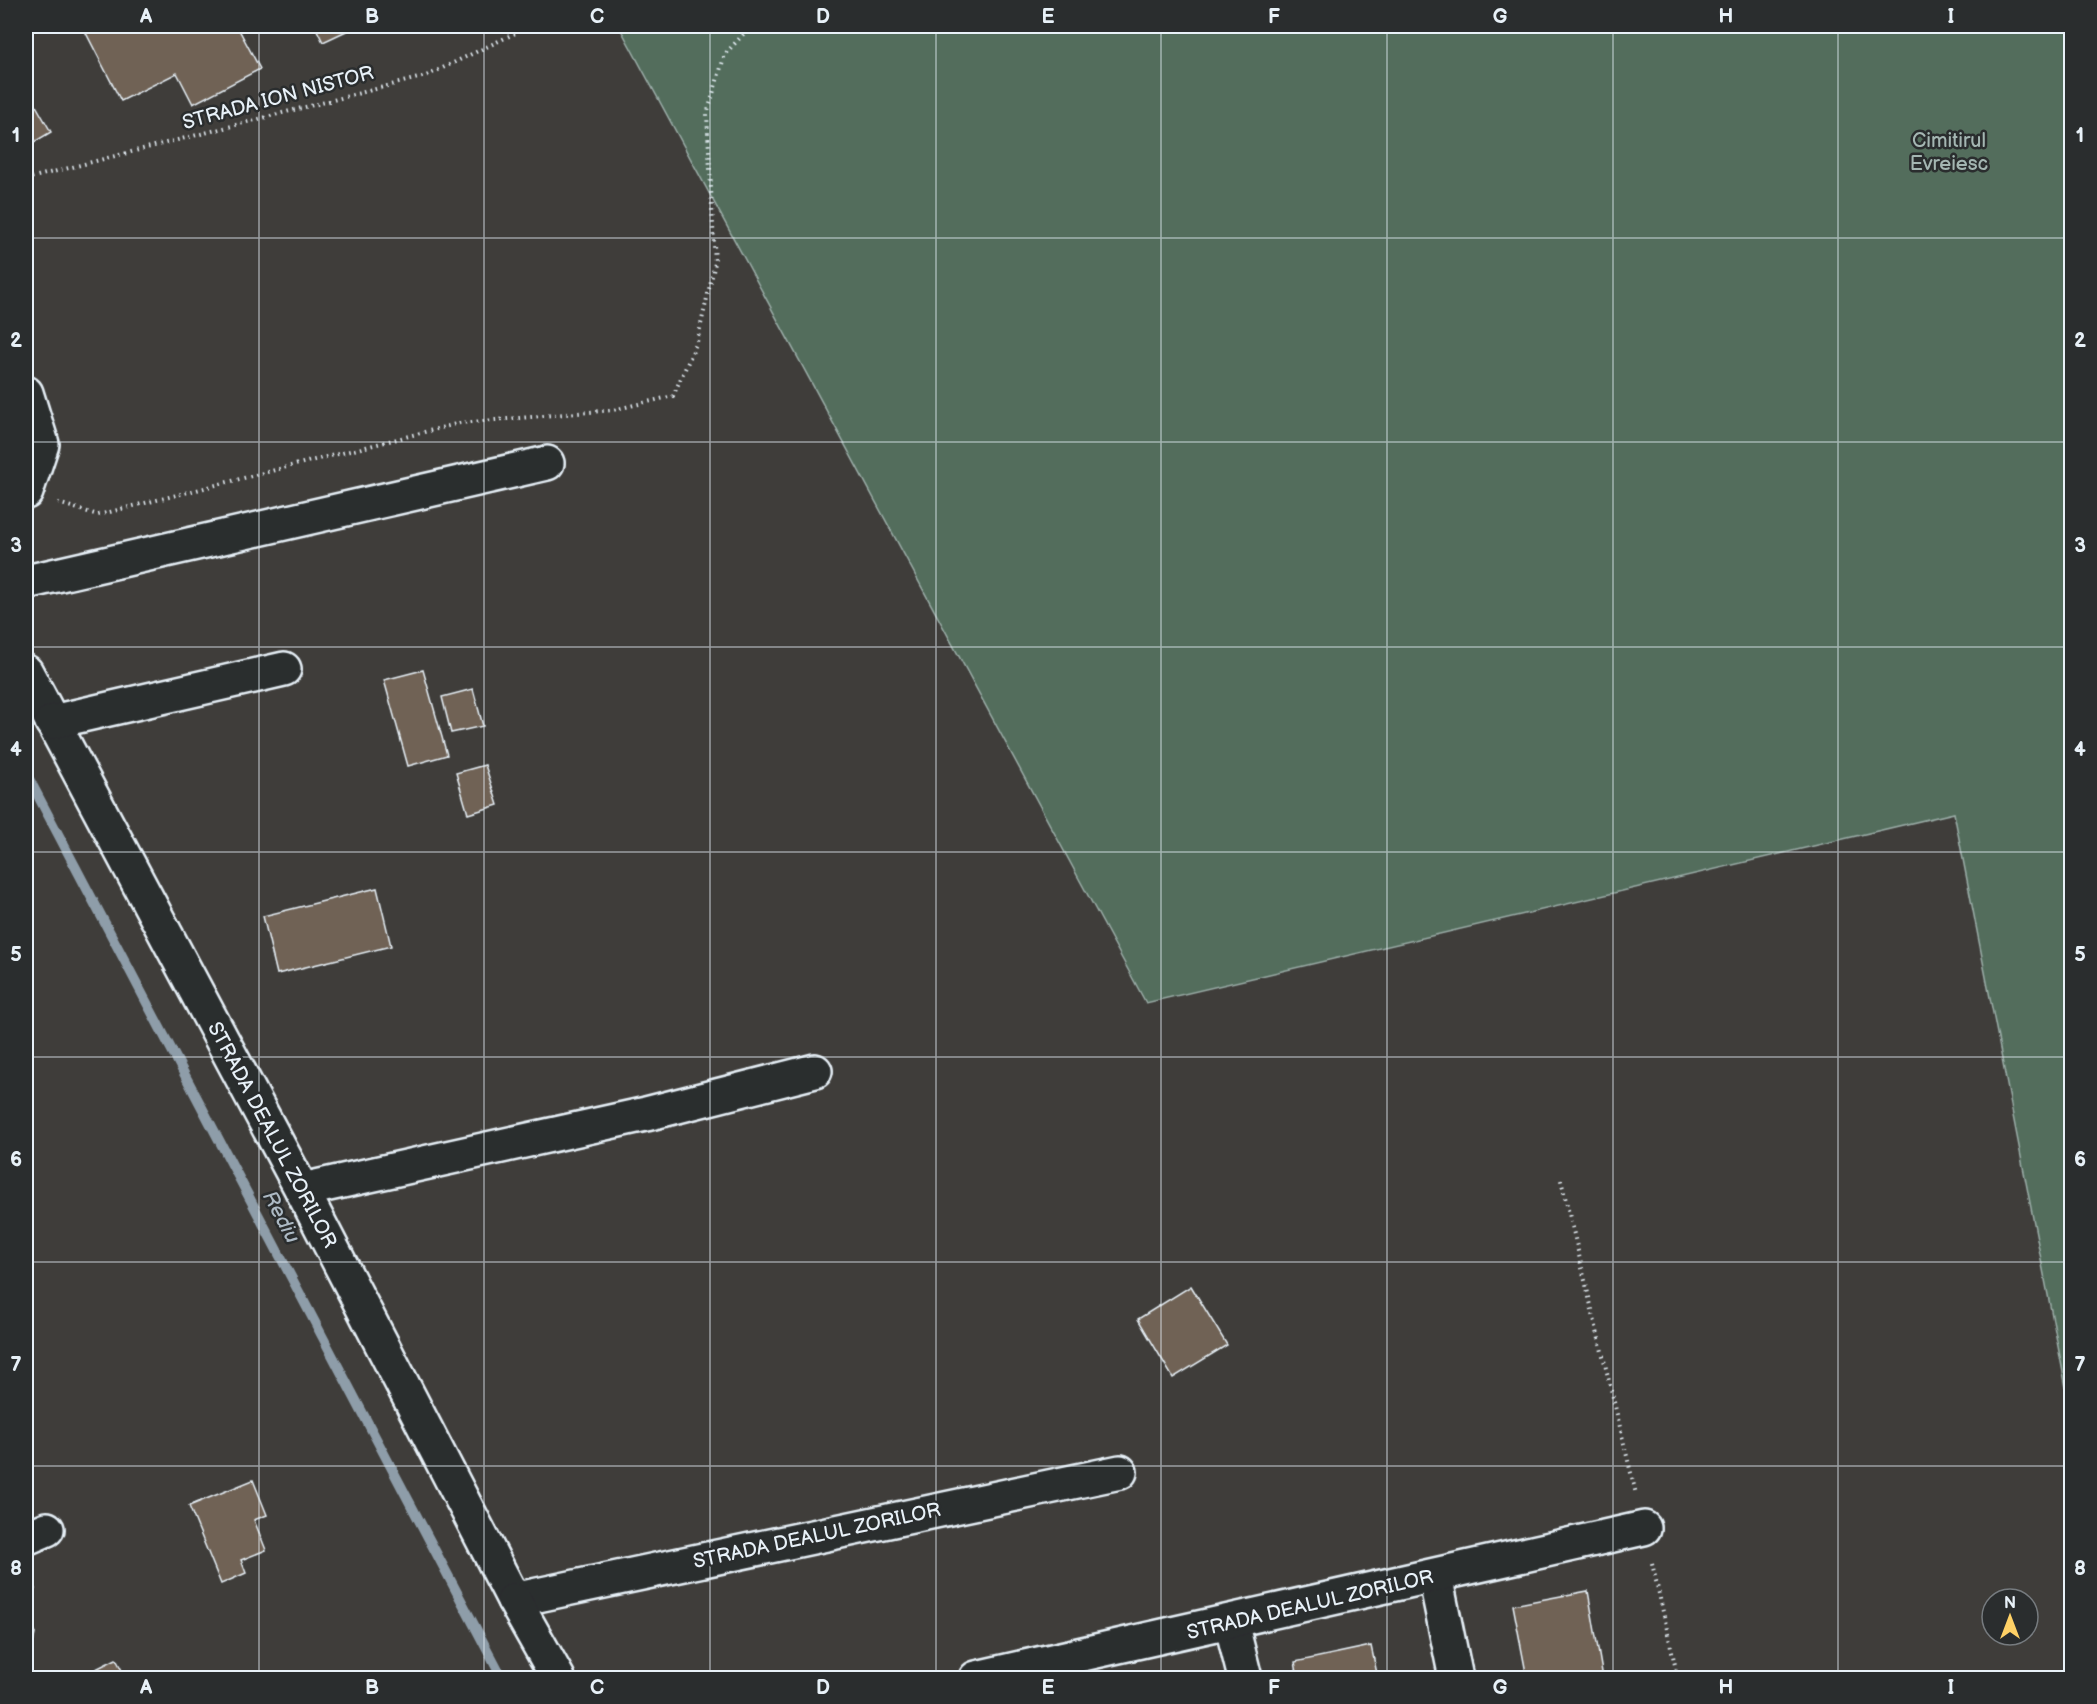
<svg xmlns="http://www.w3.org/2000/svg" width="2097" height="1704" font-family="'Balsamiq Sans',sans-serif">
<style>
.green{fill:#526d5c;stroke:#9dafaa;stroke-width:1.5}
.lines{fill:none;stroke-linecap:round;stroke-linejoin:round}
.stream{stroke:#8e9da9;stroke-width:10}
.building{fill:#6f6255;stroke:#e8f1f8;stroke-width:1.5}
.minor-casing{stroke:#e8f1f8;stroke-width:38}
.path{stroke:#e8f1f8;stroke-width:4;stroke-dasharray:1.5 4.5;stroke-linecap:butt}
.minor{stroke:#2a2d2e;stroke-width:33}
.grid{fill:none;stroke:#e8f1f8;stroke-width:1.5;stroke-opacity:0.55}
.labels{text-anchor:middle;dominant-baseline:central;stroke-width:5;stroke-linejoin:round;paint-order:stroke}
.street-label{font-size:20px;fill:#e8f1f8;stroke:#2a2d2e}
.park-label{font-size:20px;fill:#a4b6b2;stroke:#2a2d2e}
.water-label{font-size:21px;font-style:italic;fill:#acb9c4;stroke:#2a2d2e}
.neatline{fill:none;stroke:#e8f1f8;stroke-width:2}
.grid-label{font-size:20px;text-anchor:middle;font-weight:bold;fill:#e8f1f8}
</style>
<rect width="100%" height="100%" fill="#3f3d3a"/>
<filter id="ink" filterUnits="userSpaceOnUse"><feTurbulence type="fractalNoise" baseFrequency=".0167" numOctaves="2"/><feDisplacementMap in="SourceGraphic" scale="12" xChannelSelector="R" yChannelSelector="G"/><feConvolveMatrix kernelMatrix="1 2 1 2 8 2 1 2 1" color-interpolation-filters="sRGB"/></filter>
<g filter="url(#ink)">
<!-- green -->
<path class="green" d="M619,26h1452v1387l-117,-600 -808,190z"/>
<g class="lines">
<!-- stream -->
<path class="stream" d="M26,773l476,905"/>
</g>
<!-- building -->
<g class="building">
<path d="M95,26h63l1,2 5,-2h73l23,43 -67,35 -16,-31 -56,28 -36,-70z"/>
<path d="M315,26h42l-34,16z"/>
<path d="M26,88l25,44 -25,15z"/>
<path d="M423,670l24,85 -39,11 -24,-86z"/>
<path d="M473,689l10,37 -32,7 -9,-36z"/>
<path d="M485,765l13,40 -30,9 -12,-41z"/>
<path d="M377,888l14,58 -114,28 -14,-58z"/>
<path d="M1191,1286l36,59 -54,33 -35,-59z"/>
<path d="M253,1480l14,35 -13,5 12,30 -25,10 5,13 -25,11 -32,-78z"/>
<path d="M26,1586l9,3 -9,21 7,10 2,14 -3,14 -6,8z"/>
<path d="M1588,1591l15,87h-76l-14,-73z"/>
<path d="M1371,1646l7,32h-80l-3,-16z"/>
<path d="M116,1659l10,19h-48z"/>
</g>
<g class="lines">
<defs>
<g id="minor">
<path d="M26,393l16,51 -16,48"/>
<path d="M26,582l521,-119"/>
<path d="M26,672l276,518 212,410 606,-128"/>
<path d="M52,722l232,-53"/>
<path d="M302,1190l344,-76 169,-43"/>
<path d="M26,1538l21,-9"/>
<path d="M1435,1576l21,102"/>
<path d="M514,1600l44,78"/>
<path d="M1231,1622l14,56"/>
<path d="M976,1678l668,-150"/>
</g>
</defs>
<!-- minor casing -->
<use href="#minor" class="minor-casing"/>
<!-- path -->
<g class="path">
<path d="M26,179l400,-103 104,-50"/>
<path d="M58,503l40,12 362,-92 153,-13 60,-14 24,-54 18,-79 -8,-149 18,-60 26,-28"/>
<path d="M1561,1180l75,314"/>
<path d="M1652,1563l26,115"/>
</g>
<!-- minor -->
<use href="#minor" class="minor"/>
</g>
</g>
<!-- grid -->
<path class="grid" d="M259,26v1652M484,26v1652M710,26v1652M936,26v1652M1161,26v1652M1387,26v1652M1613,26v1652M1838,26v1652M26,238h2046M26,442h2046M26,647h2046M26,852h2046M26,1057h2046M26,1262h2046M26,1466h2046"/>
<g class="labels">
<!-- street labels -->
<g class="street-label">
<text transform="translate(278 98) rotate(-15)">STRADA ION NISTOR</text>
<text transform="translate(272 1135) rotate(62)">STRADA DEALUL ZORILOR</text>
<text transform="translate(817 1536) rotate(-12)">STRADA DEALUL ZORILOR</text>
<text transform="translate(1310 1605) rotate(-13)">STRADA DEALUL ZORILOR</text>
</g>
<!-- park labels -->
<g class="park-label">
<text x="1949" y="141">Cimitirul<tspan x="1949" dy="23">Evreiesc</tspan></text>
</g>
<!-- water labels -->
<g class="water-label">
<text transform="translate(281 1217) rotate(62)">Rediu</text>
</g>
</g>
<!-- margin -->
<rect width="2097" height="1704" fill="none" stroke="#2a2d2e" stroke-width="66"/>
<!-- north arrow -->
<g transform="translate(2010 1617)"><circle r="28" fill="#2a2d2e" stroke="#767b7f" stroke-width="1.5"/>
<path d="M0-4.5L10 22L0 15L-10 22Z" fill="#ffd166"/>
<text y="-9" font-size="16" font-weight="bold" text-anchor="middle" fill="#e8f1f8">N</text>
</g>
<rect x="33" y="33" width="2031" height="1638" class="neatline"/>
<g class="grid-label">
<text x="146" y="23">A</text>
<text x="372" y="23">B</text>
<text x="597" y="23">C</text>
<text x="823" y="23">D</text>
<text x="1048" y="23">E</text>
<text x="1274" y="23">F</text>
<text x="1500" y="23">G</text>
<text x="1726" y="23">H</text>
<text x="1951" y="23">I</text>
<text x="16" y="142">1</text>
<text x="2080" y="142">1</text>
<text x="16" y="347">2</text>
<text x="2080" y="347">2</text>
<text x="16" y="552">3</text>
<text x="2080" y="552">3</text>
<text x="16" y="756">4</text>
<text x="2080" y="756">4</text>
<text x="16" y="961">5</text>
<text x="2080" y="961">5</text>
<text x="16" y="1166">6</text>
<text x="2080" y="1166">6</text>
<text x="16" y="1371">7</text>
<text x="2080" y="1371">7</text>
<text x="16" y="1575">8</text>
<text x="2080" y="1575">8</text>
<text x="146" y="1694">A</text>
<text x="372" y="1694">B</text>
<text x="597" y="1694">C</text>
<text x="823" y="1694">D</text>
<text x="1048" y="1694">E</text>
<text x="1274" y="1694">F</text>
<text x="1500" y="1694">G</text>
<text x="1726" y="1694">H</text>
<text x="1951" y="1694">I</text>
</g>
</svg>
